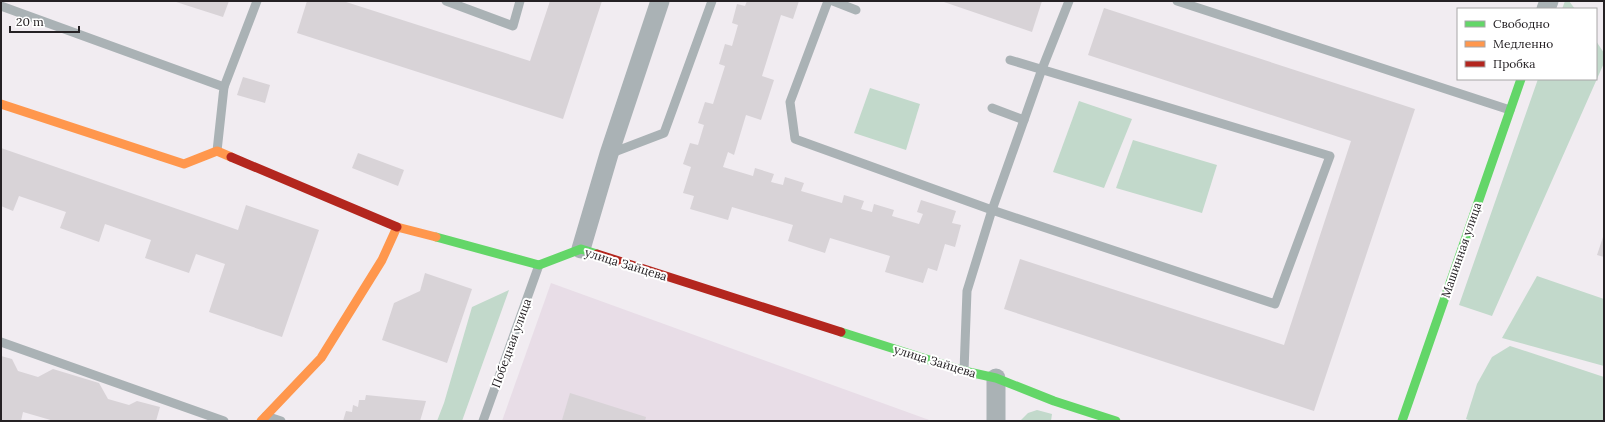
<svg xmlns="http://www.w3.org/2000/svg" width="1605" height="422" font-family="Lora,serif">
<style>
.built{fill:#e8dde7}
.green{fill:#c2d9cb}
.building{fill:#d8d3d7}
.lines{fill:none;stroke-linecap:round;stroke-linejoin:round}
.lane{stroke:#aab2b5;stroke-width:9}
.street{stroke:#aab2b5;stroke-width:19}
.fast{stroke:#63d668;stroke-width:9}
.slow{stroke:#ff974d;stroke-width:9}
.jam{stroke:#b3261e;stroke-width:9}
.labels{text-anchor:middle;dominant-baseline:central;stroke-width:4;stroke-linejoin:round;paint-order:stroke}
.street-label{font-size:12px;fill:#252124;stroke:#fff}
</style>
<rect width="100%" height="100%" fill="#f1ecf1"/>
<!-- built -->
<path class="built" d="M551,283l381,138h-430z"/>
<!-- green -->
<g class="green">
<path d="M1565,1h4l6,8h-13z"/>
<path d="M1596,41l8,12v10l-112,253 -33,-11 79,-226h58z"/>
<path d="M870,88l50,16 -14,46 -52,-17z"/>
<path d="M1079,101l53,18 -28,69 -51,-16z"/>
<path d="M1133,140l84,25 -15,48 -86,-25z"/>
<path d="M1537,276l67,23v67l-102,-28z"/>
<path d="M509,290l-47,131h-25l7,-18 28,-96z"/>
<path d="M1510,346l94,31v44h-133l-5,-2 11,-35 15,-27z"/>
<path d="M1037,410l15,4 -1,7h-31l8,-8z"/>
</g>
<!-- building -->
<g class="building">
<path d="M173,1h56l-6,16z"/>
<path d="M307,1h36l187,60 20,-60h52l-39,118 -266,-86z"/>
<path d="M747,1h52l-6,18 -12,-4 -19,61 12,4 -13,40 -15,-5 -12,40 -6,-3 -5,15 30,9 2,-8 19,6 -3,8 12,3 2,-8 19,6 -3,8 41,12 2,-8 20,6 -3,8 11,3 2,-8 20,6 -2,6 27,8 4,-10 -6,-2 4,-12 35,11 -4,12 9,2 -6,22 -10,-3 -8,27 -9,-3 -5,15 -38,-11 5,-16 -60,-18 -5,15 -37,-12 5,-16 -61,-18 -4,13 -38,-11 4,-13 -11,-3 8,-26 -8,-3 7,-21 8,2 6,-20 -6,-2 7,-21 8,2 12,-38 -6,-2 6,-20 7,2 6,-21 -6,-2 5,-19 8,2z"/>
<path d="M941,1h101l-10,31z"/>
<path d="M1104,8l311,101 -101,302 -310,-102 16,-50 264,86 67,-204 -263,-86z"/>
<path d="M243,77l27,8 -5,18 -28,-8z"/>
<path d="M1,148l237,82 8,-25 73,25 -37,107 -73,-25 16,-48 -29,-10 -7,19 -44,-15 6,-18 -46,-16 -6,18 -39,-14 6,-16 -47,-16 -6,15 -12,-5z"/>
<path d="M358,153l46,17 -6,16 -46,-18z"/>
<path d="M1604,234v23l-7,-2z"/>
<path d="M425,273l47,16 -25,74 -65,-23 12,-37 26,-12z"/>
<path d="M1,356l11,3 6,12 20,6 15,-8 46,14 9,16 21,6 8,-4 23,6 -4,14h-102l-31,-9 -2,9h-20z"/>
<path d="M570,393l76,24 -1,4 -83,-1z"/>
<path d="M366,395l60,6 -6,20h-77l3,-10 6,1 1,-7 5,2 1,-7h6z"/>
</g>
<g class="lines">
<!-- lane -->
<g class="lane">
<path d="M446,1l67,25 7,-25"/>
<path d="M828,1l-38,101 5,37 197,71 283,94 55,-148 -320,-96"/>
<path d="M833,1l23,9"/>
<path d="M1177,1l333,109"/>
<path d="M1,6l223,81 -7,64"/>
<path d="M224,87l33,-86"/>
<path d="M992,108l32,12"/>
<path d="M609,154l55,-21 48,-132"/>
<path d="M1,342l223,79"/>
<path d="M964,371l3,-80 25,-81 32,-90 18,-51 27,-68"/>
<path d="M266,416l15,5"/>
<path d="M483,421l56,-156"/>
</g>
<!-- street -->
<g class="street">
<path d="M1546,9l3,-8"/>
<path d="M581,249l28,-95 51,-153"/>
<path d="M996,378v43"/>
</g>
<!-- fast -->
<g class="fast">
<path d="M436,237l103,28 42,-16 16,5"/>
<path d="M841,332l123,39 32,7 58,23 62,20"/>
<path d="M1402,421l119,-342"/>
</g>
<!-- slow -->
<g class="slow">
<path d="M1,104l183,60 33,-13 14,6"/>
<path d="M261,421l60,-63 61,-98 15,-33 39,10"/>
</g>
<!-- jam -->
<g class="jam">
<path d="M231,157l166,70"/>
<path d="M597,254l244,78"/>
</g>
</g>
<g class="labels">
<!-- street labels -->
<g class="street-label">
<text transform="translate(1461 250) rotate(-71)">Машинная улица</text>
<text transform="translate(626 264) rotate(17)">улица Зайцева</text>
<text transform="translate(511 343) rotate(-70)">Победная улица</text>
<text transform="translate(935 361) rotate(17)">улица Зайцева</text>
</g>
</g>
<!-- border -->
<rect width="1605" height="422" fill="none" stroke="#252124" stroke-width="4"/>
<!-- legend -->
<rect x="1457" y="8" width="140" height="72" fill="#ffffff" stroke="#a8a6a7"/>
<rect x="1465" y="21" width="20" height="6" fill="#63d668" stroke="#a8a6a7"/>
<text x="1493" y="28" font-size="12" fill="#252124">Свободно</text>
<rect x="1465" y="41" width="20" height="6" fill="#ff974d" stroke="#a8a6a7"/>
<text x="1493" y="48" font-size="12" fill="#252124">Медленно</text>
<rect x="1465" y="61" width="20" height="6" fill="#b3261e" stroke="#a8a6a7"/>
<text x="1493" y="68" font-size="12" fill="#252124">Пробка</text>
<!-- scale -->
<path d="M10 26v6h69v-6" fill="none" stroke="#252124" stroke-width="2"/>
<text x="16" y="26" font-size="12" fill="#252124" stroke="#ffffff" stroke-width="3" paint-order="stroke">20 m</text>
</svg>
